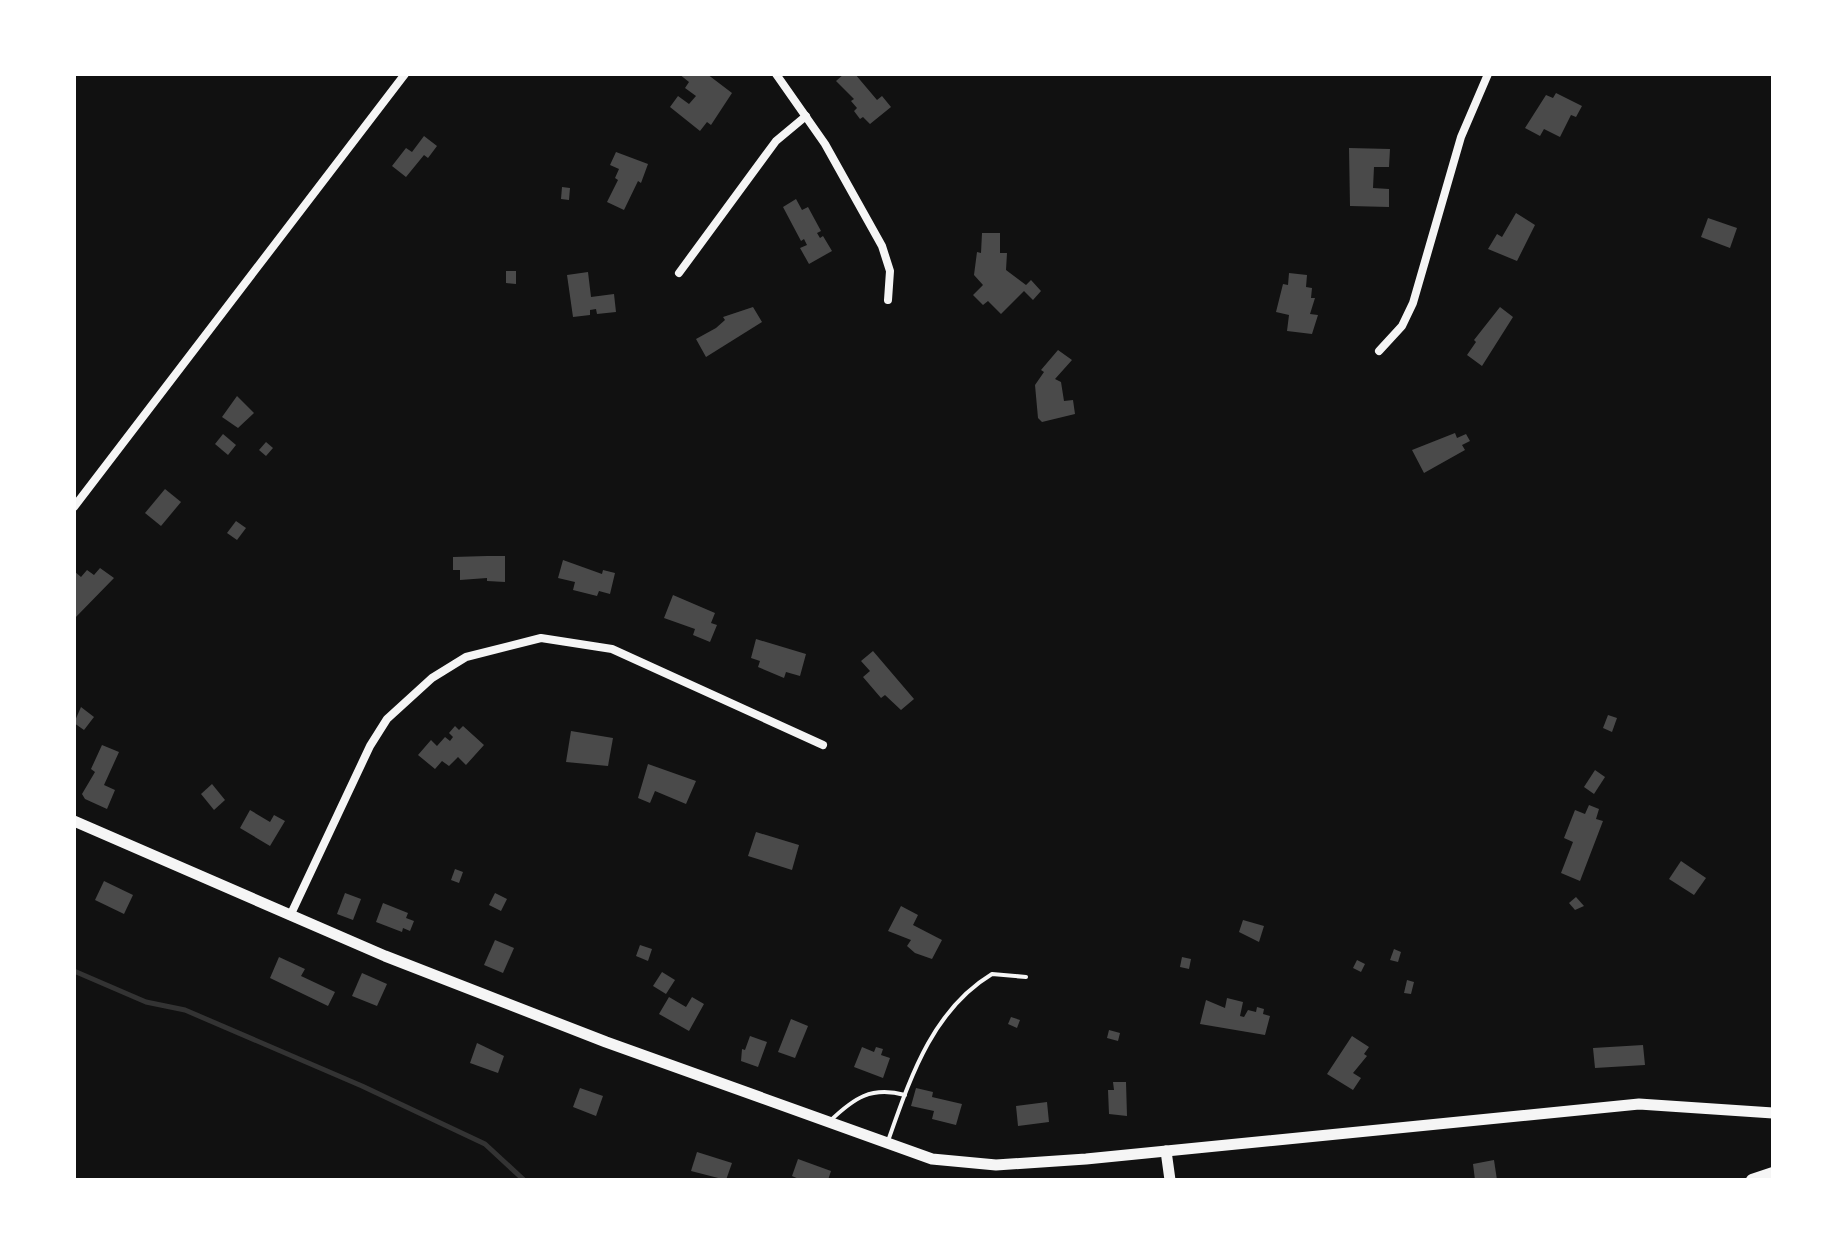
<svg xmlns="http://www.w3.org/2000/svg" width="1847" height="1254" font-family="Lato,sans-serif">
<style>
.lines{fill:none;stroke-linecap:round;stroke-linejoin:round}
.stream{stroke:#333;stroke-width:5}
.building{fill:#4a4a4a}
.service{stroke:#f5f5f5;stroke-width:4}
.minor{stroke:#f5f5f5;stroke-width:8}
.tertiary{stroke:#f5f5f5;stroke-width:11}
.secondary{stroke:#f5f5f5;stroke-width:12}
</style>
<rect width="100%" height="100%" fill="#111"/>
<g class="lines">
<!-- stream -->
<path class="stream" d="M74,971l72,31 39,8 177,76 123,58 39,36"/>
</g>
<!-- building -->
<g class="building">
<path d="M679,74h28l25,19 -21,32 -4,-3 -7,9 -30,-24 8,-11 11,8 7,-8 -11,-8 4,-6z"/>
<path d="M844,74h11l22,26 5,-4 9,11 -21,17 -7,-7 -3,2 -6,-8 3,-3 -6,-7 3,-2 -18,-18z"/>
<path d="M1556,93l26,13 -6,11 -5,-2 -11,22 -16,-8 -4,7 -15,-8 21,-33 7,3z"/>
<path d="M424,136l13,10 -9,12 -4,-3 -18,22 -14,-11 14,-18 6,4z"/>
<path d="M1349,148l41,1 -1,18h-15l-1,21 16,1v18l-39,-1z"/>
<path d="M616,152l32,12 -7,19 -3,-2 -14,29 -17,-8 11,-22 -3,-2 4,-9 -9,-4z"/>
<path d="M562,187l8,1 -1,12 -8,-1z"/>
<path d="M796,199l6,11 6,-3 13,24 -4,2 3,5 3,-2 9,15 -23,13 -9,-16 7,-3 -3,-6 -3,2 -18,-34z"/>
<path d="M1516,213l19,12 -18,36 -29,-12 9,-15 5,3z"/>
<path d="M1708,218l29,10 -7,20 -29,-11z"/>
<path d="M982,233h18v20h7l-1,17 20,15 5,-5 10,11 -8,9 -9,-9 -23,23 -13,-13 -5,4 -10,-10 10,-10 -9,-10 3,-23 4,1z"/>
<path d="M506,271h10v13l-10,-1z"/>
<path d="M588,272l3,25 23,-3 2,18 -19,2 -1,-5 -6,1v5l-17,2 -6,-42z"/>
<path d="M1289,273l18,2 -1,12 6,1 -1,10h4l-5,16 8,1 -6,19 -25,-3 2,-16 -13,-3 7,-28 5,1z"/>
<path d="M753,307l9,15 -56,35 -10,-18 20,-11 9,-8 -2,-3z"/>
<path d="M1500,307l13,10 -31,49 -15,-11 9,-13 -2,-2z"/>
<path d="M1058,350l14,10 -17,19 6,3 3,19 9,-1 2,14 -33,8 -4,-4 -3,-33 9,-13 -3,-2z"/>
<path d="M237,396l17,17 -16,15 -16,-11z"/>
<path d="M1455,433l2,5 9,-4 4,7 -8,4 3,5 -41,23 -12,-23z"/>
<path d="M223,434l13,11 -8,10 -13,-11z"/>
<path d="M266,442l7,6 -7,8 -7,-6z"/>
<path d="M165,489l16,13 -20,24 -16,-13z"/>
<path d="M236,521l10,7 -9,12 -10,-7z"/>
<path d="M487,556h18v26l-18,-1v-3l-27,2v-10h-7v-13z"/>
<path d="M563,560l39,14 1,-4 12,3 -5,21 -11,-3 -2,5 -24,-6 2,-8 -17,-4z"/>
<path d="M100,568l14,10 -40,41v-48l7,6 6,-7 7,5z"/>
<path d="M673,595l42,18 -4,10 6,2 -7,17 -17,-7 2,-6 -31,-11z"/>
<path d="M756,639l50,15 -6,22 -14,-4 -2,6 -26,-11 2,-6 -9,-3z"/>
<path d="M873,651l41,48 -13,11 -16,-15 -4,3 -18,-21 7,-6 -9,-10z"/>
<path d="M81,707l13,10 -10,13 -10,-7z"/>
<path d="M1608,715l9,3 -5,14 -9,-4z"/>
<path d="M455,726l4,4 4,-4 21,19 -18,20 -8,-8 -9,9 -7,-5 -7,8 -17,-14 13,-15 6,6 8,-9 5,4 3,-4 -4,-4z"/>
<path d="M571,731l42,7 -5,28 -42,-4z"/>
<path d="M102,745l17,7 -15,33 11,5 -8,19 -22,-10 -3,-5 13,-22 -4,-3z"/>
<path d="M648,764l48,17 -10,23 -31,-13 -5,12 -12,-5z"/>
<path d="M1595,770l10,7 -11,17 -10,-7z"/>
<path d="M212,784l13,16 -11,10 -13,-16z"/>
<path d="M1589,805l10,4 -3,10 7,2 -23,60 -19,-8 12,-31 -9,-4 11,-28 10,4z"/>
<path d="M250,810l20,12 4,-7 11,6 -15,25 -30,-18z"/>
<path d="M756,832l43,13 -7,25 -44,-14z"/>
<path d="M1681,861l25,17 -12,17 -25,-16z"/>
<path d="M455,869l8,3 -4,11 -8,-3z"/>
<path d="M104,881l29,14 -9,19 -29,-14z"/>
<path d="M345,893l16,6 -8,21 -16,-6z"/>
<path d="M495,893l12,6 -6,12 -12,-6z"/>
<path d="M1576,897l8,9 -9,4 -6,-7z"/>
<path d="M383,903l25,10 -2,5 8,3 -4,10 -7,-3 -1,4 -26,-10z"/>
<path d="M901,906l17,9 -5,10 29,15 -10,19 -17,-6 -8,-7 4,-6 -23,-9z"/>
<path d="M1243,920l21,6 -5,16 -20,-10z"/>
<path d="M495,940l19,8 -11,25 -19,-8z"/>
<path d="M640,945l12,4 -4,12 -12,-5z"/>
<path d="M1394,949l7,3 -3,10 -8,-2z"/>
<path d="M279,957l26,12 -4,7 34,16 -7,14 -58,-28z"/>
<path d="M1182,957l9,2 -2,10 -9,-2z"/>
<path d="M1357,960l8,4 -4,8 -8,-4z"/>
<path d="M662,972l13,8 -9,14 -13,-8z"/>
<path d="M362,973l25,11 -10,22 -25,-10z"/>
<path d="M1407,980l7,2 -3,12 -7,-1z"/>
<path d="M669,997l17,10 6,-10 12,7 -15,27 -30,-17z"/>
<path d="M1227,998l16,4 -3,14 4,1 4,-7 8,2 1,-5 7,2 -1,5 7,2 -5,19 -65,-11 6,-24 19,8z"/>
<path d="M1011,1017l9,3 -3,8 -9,-4z"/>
<path d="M791,1019l17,7 -13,32 -17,-6z"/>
<path d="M1109,1030l11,3 -2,8 -11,-3z"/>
<path d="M750,1036l17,6 -9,25 -17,-6 1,-12 3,1z"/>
<path d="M1352,1036l17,11 -5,7 3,2 -14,17 8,5 -8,12 -26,-16z"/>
<path d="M477,1043l27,13 -6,17 -28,-10z"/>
<path d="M1643,1045l2,20 -50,3 -2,-20z"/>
<path d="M862,1047l12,5 2,-5 7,2 -2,6 9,3 -7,20 -29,-11z"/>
<path d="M1113,1082h13l1,34 -18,-2 -1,-24h6z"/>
<path d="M580,1088l23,8 -7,20 -23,-9z"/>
<path d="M916,1088l17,4 -1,5 30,7 -6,21 -24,-6 2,-8 -23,-5z"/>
<path d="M1047,1102l2,20 -31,4 -2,-20z"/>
<path d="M697,1152l35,11 -6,17 -35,-9z"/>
<path d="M798,1159l33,12 -3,9h-27l-9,-4z"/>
<path d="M1494,1160l3,20h-22l-2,-16z"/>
</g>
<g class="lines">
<!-- service -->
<g class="service">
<path d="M830,1121c24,-23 41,-35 75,-26"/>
<path d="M888,1141c22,-62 44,-131 104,-167l34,3"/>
</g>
<!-- minor -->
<g class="minor">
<path d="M776,74l49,70 57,102 8,25 -2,29"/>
<path d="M679,273l97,-132 30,-25"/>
<path d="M1379,351l23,-25 11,-23 48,-166 27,-63"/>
<path d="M74,507l331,-433"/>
<path d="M290,916l80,-170 17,-27 45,-41 34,-21 75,-19 71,11 211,96"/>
</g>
<!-- tertiary -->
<g class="tertiary">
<path d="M74,821l311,135 221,86 326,117 64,6 90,-6 553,-55 134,9"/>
<path d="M1166,1151l4,29"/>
</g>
<!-- secondary -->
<path class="secondary" d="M1752,1180l21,-7"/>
</g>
<!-- border -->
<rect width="1847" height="1254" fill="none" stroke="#ffffff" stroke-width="152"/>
</svg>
